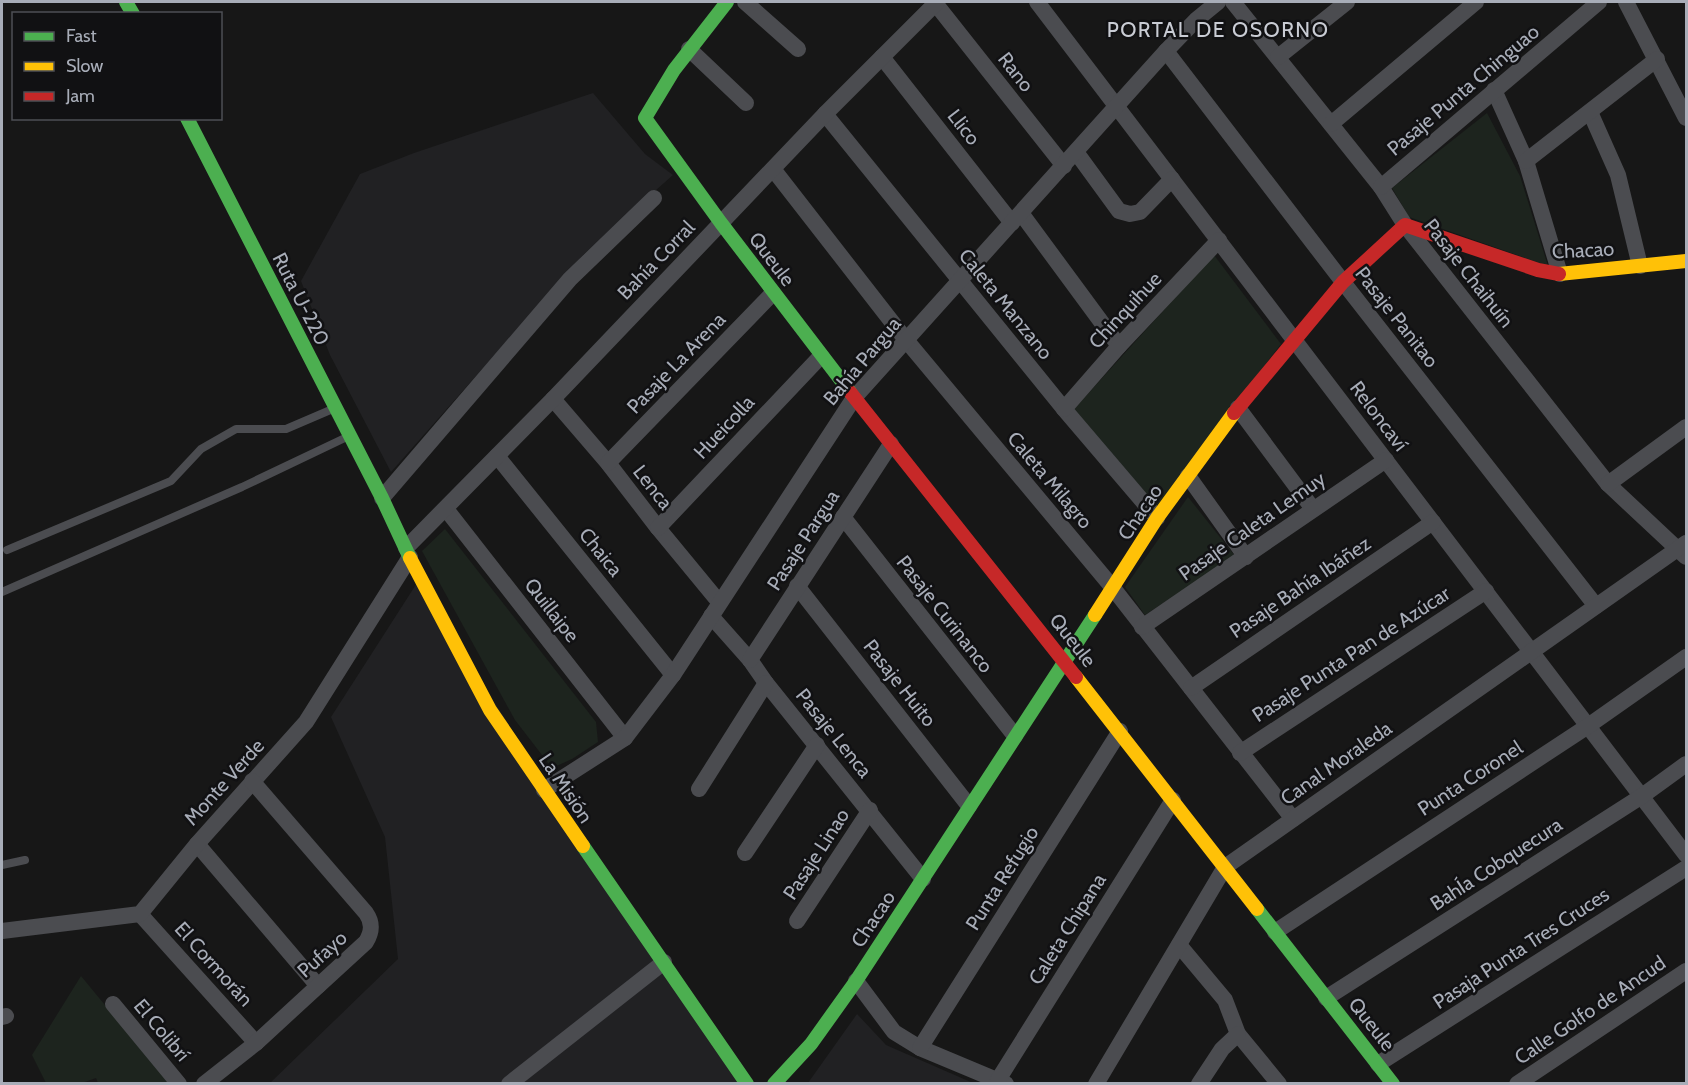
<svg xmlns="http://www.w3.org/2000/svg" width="1688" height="1085" font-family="Cabin,sans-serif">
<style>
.built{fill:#212123}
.green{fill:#1d241e}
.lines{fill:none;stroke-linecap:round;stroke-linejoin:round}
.lane{stroke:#4b4c50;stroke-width:8}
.street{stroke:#4b4c50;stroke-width:16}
.fast{stroke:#4caf50;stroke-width:14}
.slow{stroke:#ffc107;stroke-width:14}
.jam{stroke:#c62828;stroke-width:14}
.labels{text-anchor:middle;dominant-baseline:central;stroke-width:5;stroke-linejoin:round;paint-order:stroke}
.street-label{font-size:20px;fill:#a8adb8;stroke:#111113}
.neighbourhood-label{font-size:21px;letter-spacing:1.5px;fill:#c9ccd4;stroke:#111113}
</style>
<rect width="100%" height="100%" fill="#171717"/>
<!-- built -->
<g class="built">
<path d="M593,93l52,61 28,21 -89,79 -193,218 -61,-117 -29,-74 59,-107 54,-21z"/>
<path d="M417,583l324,500h-471l128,-124 -13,-122 -54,-120z"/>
<path d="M857,1014l29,31 87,38h-165z"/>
</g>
<!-- green -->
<g class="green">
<path d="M1487,113l33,63 28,90 -139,-49 -17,-29z"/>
<path d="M1214,255l67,89 -124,162 -83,-97z"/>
<path d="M1188,497l47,59 -90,59 -20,-28z"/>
<path d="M445,529l151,193 2,20 -26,17 -20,9 -37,-48 -93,-169z"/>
<path d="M81,976l88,107h-71l-2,-5 -14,5h-36l-14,-28z"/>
</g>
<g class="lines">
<!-- lane -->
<g class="lane">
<path d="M7,550l164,-69 30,-32 35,-20h50l49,-21"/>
<path d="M2,592l240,-105 107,-51"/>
<path d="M2,865l23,-5"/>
</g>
<!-- street -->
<g class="street">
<path d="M745,2l53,47"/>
<path d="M1037,2l649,853"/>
<path d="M1233,2l148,185 24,38 203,259 78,73"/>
<path d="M1626,2l60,116"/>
<path d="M935,3l129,163"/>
<path d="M689,49l57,54"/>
<path d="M1166,51l177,231 253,324"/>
<path d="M882,57l130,166"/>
<path d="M1278,57l69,-55"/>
<path d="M1494,90l32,71 34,113"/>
<path d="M1590,112l28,63 22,91"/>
<path d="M825,114l239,295 93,109"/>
<path d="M1331,124l145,-122"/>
<path d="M1076,152l43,59 11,3 10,-2 32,-33"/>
<path d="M1526,161l131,-102"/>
<path d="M773,169l133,171 207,248 180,231"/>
<path d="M1381,187l218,-185"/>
<path d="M1021,213l98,133"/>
<path d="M553,399l55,64 50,65 61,74"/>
<path d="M1238,408l75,101"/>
<path d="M1064,409l55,-63 100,-106"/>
<path d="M497,456l176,219"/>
<path d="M608,463l165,-170"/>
<path d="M1188,476l58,81"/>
<path d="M1608,484l78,-57"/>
<path d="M382,498l188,-219 84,-81"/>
<path d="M446,509l179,229"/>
<path d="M843,517l172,219"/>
<path d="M658,528l163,-172"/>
<path d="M406,548l147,-149 272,-285 112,-112"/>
<path d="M797,586l172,220"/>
<path d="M711,616l39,44 16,23 157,196"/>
<path d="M1142,627l244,-167"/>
<path d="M750,660l141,-216"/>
<path d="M1191,688l242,-166"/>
<path d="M1240,753l246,-162"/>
<path d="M699,789l67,-106"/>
<path d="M544,790l81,-52 48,-63 181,-277 312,-347 30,-31 22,-18"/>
<path d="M197,844l121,142"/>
<path d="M745,853l72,-108"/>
<path d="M140,914l116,129"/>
<path d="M797,921l73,-111"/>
<path d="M2,931l138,-17 57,-70 109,-122 104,-165"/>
<path d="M1275,932l313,-206 98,-69"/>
<path d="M1179,945l46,55 13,34 41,50"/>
<path d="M856,981l38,51 26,16 86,36"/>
<path d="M1326,998l316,-202 44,-32"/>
<path d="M113,1004l66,80"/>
<path d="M2,1017l4,-1"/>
<path d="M920,1048l200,-317"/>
<path d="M1378,1064l308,-196"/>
<path d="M998,1080l175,-280"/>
<path d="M204,1084l52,-41 110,-101c6,-10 7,-19 0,-29l-114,-132"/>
<path d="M509,1084l155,-122"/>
<path d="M1096,1084l129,-217 461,-324"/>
<path d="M1199,1084l23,-35 16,-15"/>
<path d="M1517,1084l169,-113"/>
</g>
<!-- fast -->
<g class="fast">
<path d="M126,2l7,12"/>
<path d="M727,2l-53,68 -29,48 76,105 129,169"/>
<path d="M187,118l195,380 28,60"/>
<path d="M583,846l164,238"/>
<path d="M1257,909l136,175"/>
<path d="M774,1084l37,-40 45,-63 239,-366"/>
</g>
<!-- slow -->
<g class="slow">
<path d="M1559,274l127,-13"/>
<path d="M410,558l80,152 93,136"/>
<path d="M1095,615l62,-97 77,-105"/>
<path d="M1076,677l181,232"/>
</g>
<!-- jam -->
<g class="jam">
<path d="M850,392l226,285"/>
<path d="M1234,413l109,-131 62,-57 133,45 21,4"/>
</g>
</g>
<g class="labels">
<!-- street labels -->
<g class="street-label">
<text transform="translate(1016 72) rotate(52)">Rano</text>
<text transform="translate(1463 90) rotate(-40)">Pasaje Punta Chinguao</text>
<text transform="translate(964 127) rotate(52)">Llico</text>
<text transform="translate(1583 250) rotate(-3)">Chacao</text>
<text transform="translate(772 259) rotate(53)">Queule</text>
<text transform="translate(656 260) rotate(-46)">Bahía Corral</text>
<text transform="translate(1469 273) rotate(52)">Pasaje Chaihuín</text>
<text transform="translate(301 299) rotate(63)">Ruta U-220</text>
<text transform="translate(1006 304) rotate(51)">Caleta Manzano</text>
<text transform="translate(1125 310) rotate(-47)">Chinquihue</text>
<text transform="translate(1397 317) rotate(52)">Pasaje Panitao</text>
<text transform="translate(862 361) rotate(-50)">Bahía Pargua</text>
<text transform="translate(676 363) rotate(-46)">Pasaje La Arena</text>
<text transform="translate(1379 416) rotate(53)">Reloncaví</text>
<text transform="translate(724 427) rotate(-47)">Hueicolla</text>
<text transform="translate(1050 480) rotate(50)">Caleta Milagro</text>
<text transform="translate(653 487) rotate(52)">Lenca</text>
<text transform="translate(1140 512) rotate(-56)">Chacao</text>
<text transform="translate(1252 526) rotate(-35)">Pasaje Caleta Lemuy</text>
<text transform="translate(803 540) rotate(-57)">Pasaje Pargua</text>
<text transform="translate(601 552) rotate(51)">Chaica</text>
<text transform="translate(1300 587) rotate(-34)">Pasaje Bahía Ibáñez</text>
<text transform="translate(552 610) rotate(52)">Quillaipe</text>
<text transform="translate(945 614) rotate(52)">Pasaje Curinanco</text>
<text transform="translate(1073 640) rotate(52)">Queule</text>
<text transform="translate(1351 654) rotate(-33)">Pasaje Punta Pan de Azúcar</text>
<text transform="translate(900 683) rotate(52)">Pasaje Huito</text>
<text transform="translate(834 733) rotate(51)">Pasaje Lenca</text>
<text transform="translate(1336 763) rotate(-35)">Canal Moraleda</text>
<text transform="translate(1470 778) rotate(-33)">Punta Coronel</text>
<text transform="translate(224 782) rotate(-48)">Monte Verde</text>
<text transform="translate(566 788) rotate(56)">La Misión</text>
<text transform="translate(816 854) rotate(-57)">Pasaje Linao</text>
<text transform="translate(1496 864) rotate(-33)">BahÍa Cobquecura</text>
<text transform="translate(1002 878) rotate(-58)">Punta Refugio</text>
<text transform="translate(873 919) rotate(-57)">Chacao</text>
<text transform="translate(1067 929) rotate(-58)">Caleta Chipana</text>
<text transform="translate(1521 948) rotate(-33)">Pasaja Punta Tres Cruces</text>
<text transform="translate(322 954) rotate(-42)">Pufayo</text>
<text transform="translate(214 964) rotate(48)">El Cormorán</text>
<text transform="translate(1590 1010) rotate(-34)">Calle Golfo de Ancud</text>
<text transform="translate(1372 1024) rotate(52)">Queule</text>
<text transform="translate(162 1030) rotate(50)">El Colibrí</text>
</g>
<!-- neighbourhood labels -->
<g class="neighbourhood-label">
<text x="1218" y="29">PORTAL DE OSORNO</text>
</g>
</g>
<!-- border -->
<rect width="1688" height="1085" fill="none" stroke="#a8adb8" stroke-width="6"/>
<!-- legend -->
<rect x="12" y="12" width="210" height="108" fill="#111113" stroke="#4d4f55" stroke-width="1.5"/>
<rect x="24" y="32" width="30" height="9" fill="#4caf50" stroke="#4d4f55" stroke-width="1.5"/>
<text x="66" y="42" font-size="18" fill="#a8adb8">Fast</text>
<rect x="24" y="62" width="30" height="9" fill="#ffc107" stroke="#4d4f55" stroke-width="1.5"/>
<text x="66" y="72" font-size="18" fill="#a8adb8">Slow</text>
<rect x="24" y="92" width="30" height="9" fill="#c62828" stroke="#4d4f55" stroke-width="1.5"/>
<text x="66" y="102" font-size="18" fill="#a8adb8">Jam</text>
</svg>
